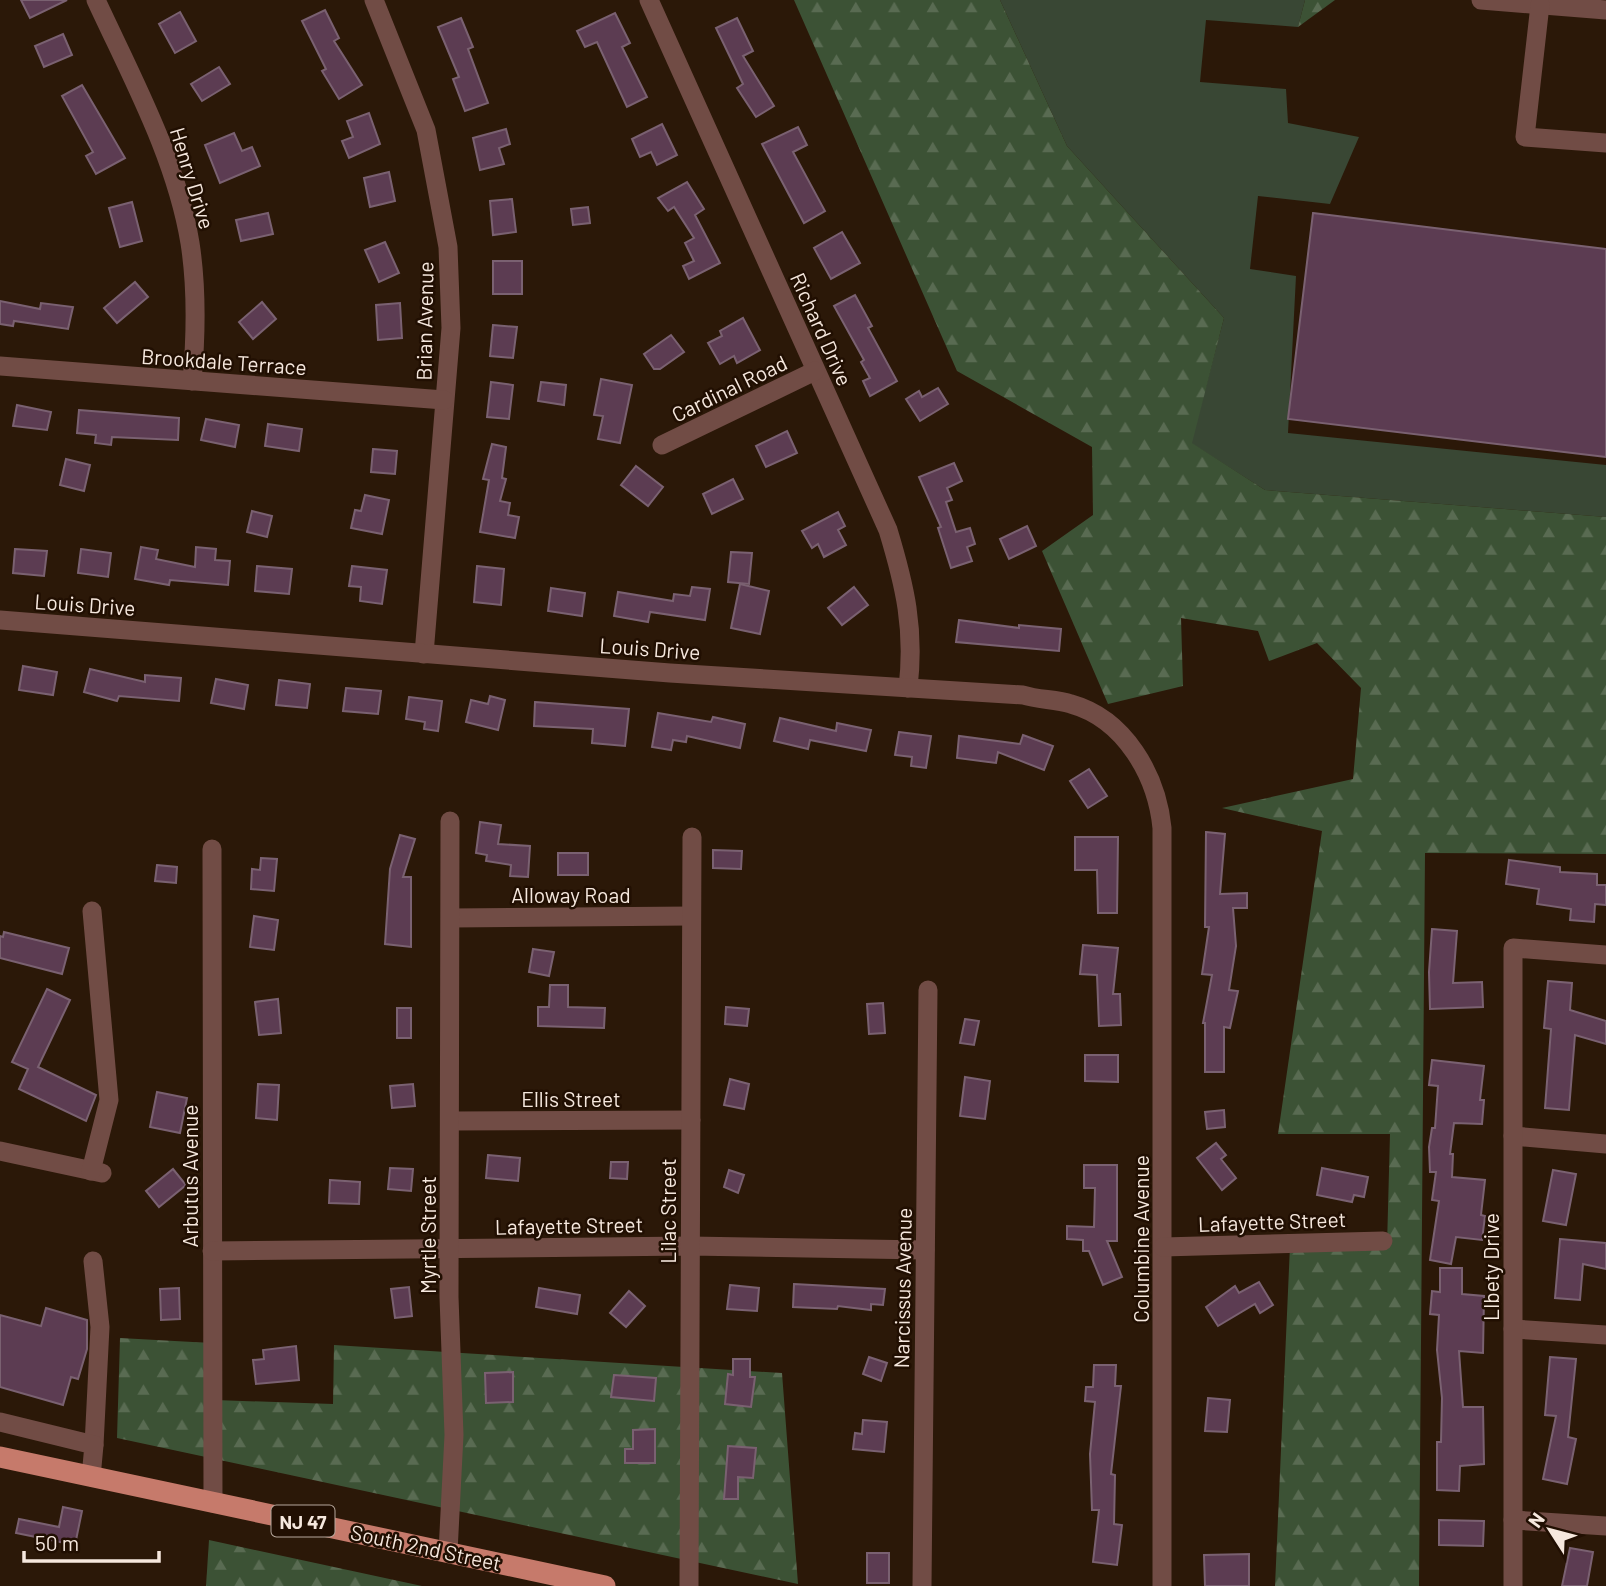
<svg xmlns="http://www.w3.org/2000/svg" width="1606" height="1586" font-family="Barlow,sans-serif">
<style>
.grass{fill:#394734}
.forest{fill:url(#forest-firs)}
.building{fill:#5c3c52;stroke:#7a6171;stroke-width:2}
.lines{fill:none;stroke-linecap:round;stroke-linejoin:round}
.minor{stroke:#714c45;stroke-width:19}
.major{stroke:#c67a6b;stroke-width:21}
.labels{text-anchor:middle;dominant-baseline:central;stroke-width:5;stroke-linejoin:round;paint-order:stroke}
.shield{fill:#210f02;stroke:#b6a79c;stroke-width:2}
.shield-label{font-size:19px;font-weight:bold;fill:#f6e8de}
.street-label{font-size:21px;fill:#f6e8de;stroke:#210f02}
</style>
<defs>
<pattern id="forest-firs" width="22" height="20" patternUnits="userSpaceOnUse" patternTransform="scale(1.75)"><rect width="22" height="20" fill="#3c5235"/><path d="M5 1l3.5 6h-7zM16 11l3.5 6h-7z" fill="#596b52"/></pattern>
</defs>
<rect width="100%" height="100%" fill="#2b1808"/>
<!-- grass -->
<path class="grass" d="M1000,0h305l-7,27 -92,-7 -6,62 86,7 2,34 71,14 -29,67 -72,-8 -8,73 46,7 -8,157 318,32v52l-341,-27 -74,-47 33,-125 -157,-172z"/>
<!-- forest -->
<g class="forest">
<path d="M794,0h206l67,146 157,172 -32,125 73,47 341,27v337l-181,-1 -6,733h-144l15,-340h97l3,-112h-112l44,-303 -100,-23 131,-29 8,-91 -44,-45 -48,18 -11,-30 -77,-13 2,68 -75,18 -66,-153 51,-36 -1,-68 -135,-76z"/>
<path d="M1305,0h30l-37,27z"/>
<path d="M120,1338l91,5 4,57 118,4 1,-59 448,28 16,211 -681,-146z"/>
<path d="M209,1540l213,46h-216z"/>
</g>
<!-- building -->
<g class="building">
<path d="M21,0h46l-37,18z"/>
<path d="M325,10l14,28 -5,3 28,44 -23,14 -17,-28 4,-2 -24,-48z"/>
<path d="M180,12l16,29 -21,12 -16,-29z"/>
<path d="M615,13l15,30 -8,4 25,50 -20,10 -30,-65 -12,5 -8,-16z"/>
<path d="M461,18l12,29 -5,2 20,54 -23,8 -12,-32 6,-2 -21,-50z"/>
<path d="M737,18l16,33 -10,5 31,50 -18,11 -19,-29 6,-4 -27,-56z"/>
<path d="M63,34l9,21 -28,12 -9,-21z"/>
<path d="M219,67l11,17 -28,17 -11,-17z"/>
<path d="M82,85l43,73 -29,16 -10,-18 7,-4 -31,-56z"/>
<path d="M369,113l11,31 -31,14 -7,-17 11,-4 -6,-16z"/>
<path d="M662,124l15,31 -20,10 -6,-13 -11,5 -8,-18z"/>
<path d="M798,127l9,18 -14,7 32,59 -21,12 -42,-79z"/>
<path d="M506,129l4,15 -11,4 5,16 -24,6 -7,-32z"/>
<path d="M234,133l8,18 10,-4 8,19 -40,17 -15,-38z"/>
<path d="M389,172l6,29 -25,6 -6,-29z"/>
<path d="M687,182l17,27 -9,6 25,48 -31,16 -6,-13 11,-5 -9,-18 9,-5 -20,-31 -6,4 -10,-13z"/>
<path d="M512,199l4,33 -23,3 -3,-34z"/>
<path d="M132,202l10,39 -22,6 -11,-39z"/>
<path d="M588,207l2,16 -17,2 -2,-16z"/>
<path d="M268,213l5,21 -32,7 -5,-21z"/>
<path d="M1313,213l293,36v208l-318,-38z"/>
<path d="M842,232l18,31 -29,16 -17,-31z"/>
<path d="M385,242l14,31 -20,9 -14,-32z"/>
<rect x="493" y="261" width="29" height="33"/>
<path d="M135,282l13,15 -31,26 -13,-15z"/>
<path d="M855,295l17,31 -4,2 29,53 -27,15 -7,-15 7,-3 -9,-16 3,-2 -30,-54z"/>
<path d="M0,301l40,8 1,-6 32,4 -5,22 -54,-8 -1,5 -13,-2z"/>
<path d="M262,302l14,17 -23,20 -14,-17z"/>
<path d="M400,303l2,35 -24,2 -2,-35z"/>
<path d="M743,318l17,32 -23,13 -3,-7 -14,8 -12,-21 14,-7 -2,-5z"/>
<path d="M493,325l24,2 -4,31 -23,-2z"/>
<path d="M671,335l13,17 -24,17h-6l-10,-15z"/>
<path d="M601,379l31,6 -12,58 -22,-4 5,-23 -9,-1z"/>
<path d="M491,382l22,3 -4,34 -22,-2z"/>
<path d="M541,382l25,3 -2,20 -26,-4z"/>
<path d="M938,388l10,16 -28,17 -14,-22 13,-8 3,6z"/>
<path d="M17,405l34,7 -4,18 -34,-4z"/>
<path d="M79,410l100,8 -1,22 -66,-3 -1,8 -16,-2 1,-8 -19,-2z"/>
<path d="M206,419l33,6 -4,22 -34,-7z"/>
<path d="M268,424l34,5 -3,22 -34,-5z"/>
<path d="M787,431l10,22 -31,14 -10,-21z"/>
<path d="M492,444l14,3 -4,31 4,1 -6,22 10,2 -2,12 11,2 -4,21 -35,-6 9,-52 -6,-1z"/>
<path d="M373,449l24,2 -2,23 -24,-2z"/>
<path d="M66,459l24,6 -6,26 -24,-6z"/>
<path d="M954,463l8,18 -15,7 5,12 -6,2 10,30 14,-4 5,16 -8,3 5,14 -21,7 -13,-40 3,-1 -22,-50z"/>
<path d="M636,466l27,21 -15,19 -27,-21z"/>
<path d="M733,479l10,20 -31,15 -9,-20z"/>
<path d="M365,495l24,5 -7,34 -31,-6 4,-18 6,1z"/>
<path d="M252,511l20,5 -5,21 -20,-5z"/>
<path d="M838,512l7,14 -7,4 8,15 -22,12 -6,-13 -6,4 -10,-17z"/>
<path d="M1027,526l9,20 -27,13 -9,-20z"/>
<path d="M141,547l17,3 -2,9 39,8 1,-20 20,2 -1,11 15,1 -2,24 -58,-5 -1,5 -34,-6z"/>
<path d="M15,549l32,2 -3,25 -31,-3z"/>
<path d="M81,549l30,4 -3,24 -30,-4z"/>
<path d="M731,552l21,1 -3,31 -21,-2z"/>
<path d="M257,566l35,3 -3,25 -34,-3z"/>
<path d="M352,566l35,4 -5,34 -22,-3 1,-14 -12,-1z"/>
<path d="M477,566l27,3 -3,36 -27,-3z"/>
<path d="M740,584l29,7 -9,43 -29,-6z"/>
<path d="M692,587l18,2 -5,31 -55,-8 -2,10 -34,-6 4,-24 55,9 1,-7 16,2z"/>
<path d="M854,587l14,18 -26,20 -14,-17z"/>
<path d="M551,588l34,5 -3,23 -34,-5z"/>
<path d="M959,620l60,8v-3l42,4 -2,22 -103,-9z"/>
<path d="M23,666l34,6 -4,23 -34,-5z"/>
<path d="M90,669l55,13v-7l36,3 -2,23 -60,-5 -2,5 -33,-9z"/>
<path d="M216,679l32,6 -4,24 -33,-6z"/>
<path d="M279,680l31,4 -3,24 -31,-3z"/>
<path d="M346,688l35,3 -3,23 -35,-3z"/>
<path d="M490,696l15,4 -7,30 -32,-8 5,-22 17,4z"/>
<path d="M409,697l33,4 -4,30 -14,-2 1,-7 -19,-3z"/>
<path d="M535,702l94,7 -4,37 -33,-3 1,-14 -59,-3z"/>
<path d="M658,713l53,9 2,-5 32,7 -5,24 -53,-12 -1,6 -13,-2 -2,10 -19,-3z"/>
<path d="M780,718l56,13 1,-8 34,7 -5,21 -56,-11 -2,9 -34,-8z"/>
<path d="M899,732l32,4 -5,32 -15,-2 1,-9 -17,-2z"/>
<path d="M1023,735l30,11 -9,24 -46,-18 -2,11 -39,-5 2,-22 61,8z"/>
<path d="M1089,769l18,27 -19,12 -18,-27z"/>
<path d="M480,822l21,3 -3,19 32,2 -2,31 -18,-1 1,-11 -25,-4 1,-6 -11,-2z"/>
<path d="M1206,832l19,2 -5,60 27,-1v15h-14l3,38 -7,44 9,1 -8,37 -6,-1v45h-19v-49h-2l9,-48 -10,-1 7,-47h-4z"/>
<path d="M400,835l15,4 -12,38h8v70l-26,-3 5,-75z"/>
<path d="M1075,837h43l-1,76h-19l-1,-43h-22z"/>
<path d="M713,850l29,1 -1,18 -28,-1z"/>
<rect x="558" y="853" width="30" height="22"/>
<path d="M261,858l16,1 -3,32 -23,-2 1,-20 8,1z"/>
<path d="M1509,860l51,7v5l37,2v11h9v20l-11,-1 -1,18 -24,-2 1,-11 -34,-5 2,-15 -33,-5z"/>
<path d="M157,865l20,2 -1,16 -21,-2z"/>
<path d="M254,916l24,4 -4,30 -24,-3z"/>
<path d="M1432,929l25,2 -4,52 29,-1 1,25 -53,2 -1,-37z"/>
<path d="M4,932l65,16 -7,26 -62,-16v-22l3,1z"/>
<path d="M1083,945l35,3 -5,46h7l1,31 -22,1 -2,-51 -17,-1z"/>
<path d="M533,949l21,3 -5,24 -20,-4z"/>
<path d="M1548,981l24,2 -2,27 36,11v23l-31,-9 -6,75 -24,-2 6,-79 -7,-1z"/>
<path d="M550,985h18v22l37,1 -1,20 -66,-2v-19h11z"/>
<path d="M47,989l23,11 -32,67 58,28 -10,26 -67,-32 9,-20 -16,-7z"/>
<path d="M278,999l3,34 -22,2 -4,-33z"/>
<path d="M883,1003l2,30 -16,1 -2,-30z"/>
<path d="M726,1007l23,2 -2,17 -22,-2z"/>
<rect x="397" y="1008" width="14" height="30"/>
<path d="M965,1019l14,2 -5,24 -14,-2z"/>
<path d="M1085,1055h33v27l-33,-1z"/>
<path d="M1432,1060l52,6 -4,34h4l-2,24 -28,-1 -4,31h3l-1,23 33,3 -4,35 4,1 -3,24 -26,-3 -5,27 -21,-4 9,-59 -7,-1 4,-28h-6l-1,-25 3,-19h3l3,-42 -9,-1z"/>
<path d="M965,1077l25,4 -5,38 -25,-3z"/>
<path d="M730,1079l19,5 -5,25 -20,-4z"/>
<path d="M258,1084l21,1 -2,35 -21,-2z"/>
<path d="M413,1084l2,22 -23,2 -2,-22z"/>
<path d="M157,1092l30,6 -7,35 -30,-6z"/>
<path d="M1224,1110l1,17 -18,2 -2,-17z"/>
<path d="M1216,1143l10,12 -5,4 15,19 -14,12 -25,-32z"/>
<path d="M488,1155l32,3 -2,23 -32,-3z"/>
<path d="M611,1162h17l-1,17 -17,-1z"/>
<path d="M1084,1165h33v76h-10l15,36 -19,8 -14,-34h-6v-11l-16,-1v-13l27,1 1,-39h-11z"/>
<path d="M390,1168l23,1 -2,22 -23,-2z"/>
<path d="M1322,1168l46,9 -4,20 -10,-2 -2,7 -35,-7z"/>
<path d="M173,1169l13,16 -27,22 -13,-16z"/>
<path d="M729,1170l15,5 -6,18 -14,-6z"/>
<path d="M1553,1170l23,4 -10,51 -23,-4z"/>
<path d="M330,1180l30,2 -1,22 -30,-1z"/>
<path d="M1560,1239l46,4v26l-23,-5 -3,36 -25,-2z"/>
<path d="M1440,1268h22v26l22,2 -1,57 -24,-2 4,56h20l1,57 -24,2 -1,25 -22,-1v-48h4l1,-44 -5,-48 2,-35 -9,-1 2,-23 8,1z"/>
<path d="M1259,1282l14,23 -13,8 -5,-9 -37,22 -12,-19 29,-21 4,7z"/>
<path d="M794,1284l91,5 -2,16 -12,-1v6l-33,-4 -1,3 -44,-2z"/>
<path d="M730,1285l29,3 -2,23 -30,-2z"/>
<path d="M409,1287l3,29 -17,2 -4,-29z"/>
<path d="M179,1288l1,31 -19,1 -1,-31z"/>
<path d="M539,1288l41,7 -3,19 -41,-7z"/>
<path d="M629,1291l16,15 -19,21 -16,-14z"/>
<path d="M46,1308l41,12v29l-9,30 -7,-2 -8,28 -63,-18v-72l41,11z"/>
<path d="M296,1346l3,34 -43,4 -3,-24 11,-1 -1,-9z"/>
<path d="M869,1357l18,6 -6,18 -18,-7z"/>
<path d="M1550,1357l26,2 -8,78 8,2 -9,45 -24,-5 13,-63 -11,-1z"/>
<path d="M733,1359h17v18h5l-4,30 -26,-3 3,-30 5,1z"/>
<path d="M1094,1365h22l-1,21h6l-10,88 4,1 -1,49 8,1 -5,40 -24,-3 6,-52h-7l-2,-56 5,-52 -10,-1 1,-14h7z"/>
<path d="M513,1372v30l-27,1 -1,-30z"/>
<path d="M614,1375l42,3 -2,23 -43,-4z"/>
<path d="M1208,1398l22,2 -3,32 -22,-1z"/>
<path d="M863,1420l24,2 -3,30 -31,-3 2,-16 7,1z"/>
<path d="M655,1429v34h-30v-14h8v-19z"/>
<path d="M728,1446l28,2 -3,30 -15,-1v22h-14z"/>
<path d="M63,1507l19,4 -7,34 -59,-12 3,-14 40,8z"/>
<path d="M1439,1520l45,1 -1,25 -44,-1z"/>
<path d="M1570,1548l23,4 -6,34h-25z"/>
<rect x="867" y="1553" width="22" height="30"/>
<path d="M1249,1554v32h-44l-1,-31z"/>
</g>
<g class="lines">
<!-- minor -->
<g class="minor">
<path d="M96,0c36,78 80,158 94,243 7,45 6,93 2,138"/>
<path d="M374,0l52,130 22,117 3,81 -27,326"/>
<path d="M649,0l239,530c17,56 27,99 20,158"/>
<path d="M1481,0l125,10"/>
<path d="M1540,5l-15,132 81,6"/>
<path d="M0,366l444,34"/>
<path d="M662,445l153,-74"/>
<path d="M0,620l670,53 353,22c16,5 33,4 48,9 54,15 86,72 91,124v758"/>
<path d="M212,849l1,654"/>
<path d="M451,918l240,-2"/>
<path d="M451,1121l240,-1"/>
<path d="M1513,1136l93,8"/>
<path d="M0,1151l102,22"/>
<path d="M91,1171l18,-71 -17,-189"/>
<path d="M1163,1247l220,-6"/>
<path d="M212,1251l478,-5 235,4"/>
<path d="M93,1261l7,66 -6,118"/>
<path d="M1513,1329l93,6"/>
<path d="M0,1422l94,23 -3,32"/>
<path d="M1513,1520l93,6"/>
<path d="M448,1552l6,-117 -5,-138 1,-476"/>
<path d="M689,1586l3,-749"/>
<path d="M922,1586l6,-596"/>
<path d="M1513,1586v-638l93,7"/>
</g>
<!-- major -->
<path class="major" d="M0,1457l605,129"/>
</g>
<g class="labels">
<!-- shield labels -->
<rect class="shield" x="271.5" y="1505.5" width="63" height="31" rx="5"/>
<g class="shield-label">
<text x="303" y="1521">NJ 47</text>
</g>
<!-- street labels -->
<g class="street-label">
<text transform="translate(193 178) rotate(73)">Henry Drive</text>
<text transform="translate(424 321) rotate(-89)">Brian Avenue</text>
<text transform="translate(822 329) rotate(66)">Richard Drive</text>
<text transform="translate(224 361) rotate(4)">Brookdale Terrace</text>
<text transform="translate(729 388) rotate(-26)">Cardinal Road</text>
<text transform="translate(85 604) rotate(4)">Louis Drive</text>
<text transform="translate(650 648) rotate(4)">Louis Drive</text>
<text x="571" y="894">Alloway Road</text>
<text x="571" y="1098">Ellis Street</text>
<text transform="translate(189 1176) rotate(-90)">Arbutus Avenue</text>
<text transform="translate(667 1211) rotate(-90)">Lilac Street</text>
<text transform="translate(1272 1221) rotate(-2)">Lafayette Street</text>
<text transform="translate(569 1225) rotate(-1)">Lafayette Street</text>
<text transform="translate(427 1235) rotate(-90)">Myrtle Street</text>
<text transform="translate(1140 1239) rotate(-90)">Columbine Avenue</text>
<text transform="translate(1490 1267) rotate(-90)">LIbety Drive</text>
<text transform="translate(902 1288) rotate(-89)">Narcissus Avenue</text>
<text transform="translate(426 1547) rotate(12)">South 2nd Street</text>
</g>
</g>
<!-- north arrow -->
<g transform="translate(1550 1530) rotate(306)" stroke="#210f02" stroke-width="5" paint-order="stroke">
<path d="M0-5L12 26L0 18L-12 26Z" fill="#f6e8de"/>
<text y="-10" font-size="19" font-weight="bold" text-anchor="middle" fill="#f6e8de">N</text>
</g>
<!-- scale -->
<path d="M24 1551v10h135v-10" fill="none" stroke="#f6e8de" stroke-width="3.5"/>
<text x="35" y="1551" font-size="21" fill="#f6e8de" stroke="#210f02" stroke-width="5" paint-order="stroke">50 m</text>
</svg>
